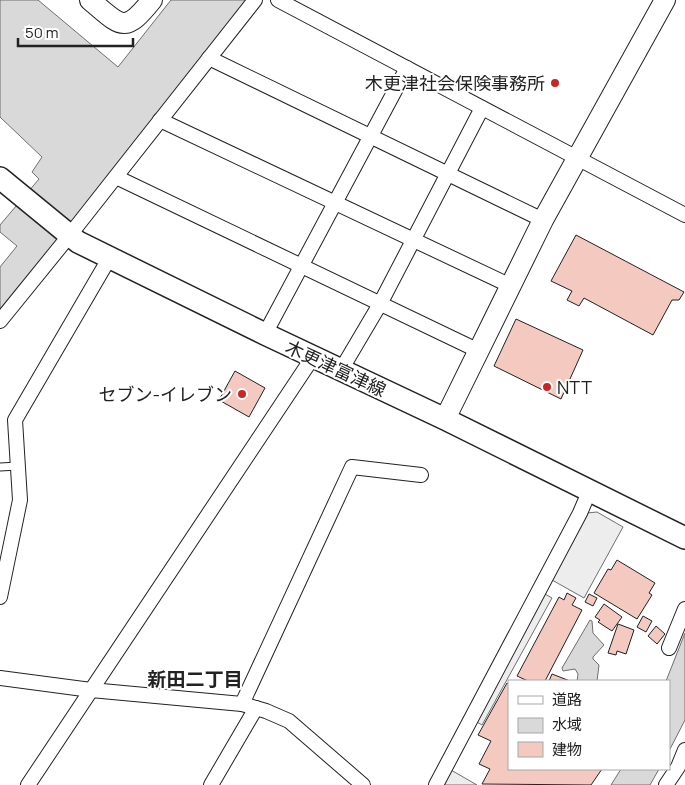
<svg xmlns="http://www.w3.org/2000/svg" width="685" height="785" font-family="Manrope,'Noto Sans JP',sans-serif">
<style>
.parking{fill:#ededed;stroke:#6f6f6f}
.water{fill:#d9d9d9;stroke:#6f6f6f}
.building{fill:#f3c9c0;stroke:#222}
.lines{fill:none;stroke-linecap:round;stroke-linejoin:round}
.lane-casing{stroke:#222;stroke-width:9}
.street-casing{stroke:#222;stroke-width:16}
.secondary-casing{stroke:#222;stroke-width:22}
.primary-casing{stroke:#222;stroke-width:24}
.lane{stroke:#fff;stroke-width:7}
.street{stroke:#fff;stroke-width:14}
.secondary{stroke:#fff;stroke-width:20}
.primary{stroke:#fff;stroke-width:21}
.poi-dot{fill:#c62828;stroke:#fff;stroke-width:2}
.labels{text-anchor:middle;dominant-baseline:central;stroke-width:4;stroke-linejoin:round;paint-order:stroke}
.poi-label{font-size:18px;fill:#222;stroke:#fff;text-anchor:end}
.street-label{font-size:18px;fill:#222;stroke:#fff}
.neighbourhood-label{font-size:19px;font-weight:bold;fill:#222;stroke:#fff}
</style>
<rect width="100%" height="100%" fill="#fff"/>
<!-- parking -->
<g class="parking">
<path d="M597,512l26,15 -39,71 -32,-18 35,-67z"/>
<path d="M545,594l7,4 -70,127 -7,-4z"/>
<path d="M451,770l26,15h-34z"/>
</g>
<!-- water -->
<g class="water">
<path d="M0,0h38l80,67 53,-67h76l-167,213 -80,99v-45l17,-21 -17,-14v-7l39,-46 -7,-7 10,-15 -42,-40z"/>
<path d="M590,620l2,1 1,12 11,12 -11,12v2l6,6 -2,16h-20l1,-7 -3,-5 -12,2 -1,-3z"/>
<path d="M685,633v87l-16,31v-70h-3z"/>
<path d="M621,769h38l-9,16h-39z"/>
</g>
<!-- building -->
<g class="building">
<path d="M576,235l108,57 -5,8h-7l-19,35 -69,-37 -5,8 -12,-6 5,-9 -21,-10z"/>
<path d="M516,319l67,31 -22,49 -67,-33z"/>
<path d="M235,371l30,17 -16,29 -30,-17z"/>
<path d="M617,560l38,23 -6,10 3,2 -15,24 -43,-26 14,-24 3,1z"/>
<path d="M567,593l9,5 -4,7 10,5 -37,71h-17l-11,-5 42,-79 5,3z"/>
<path d="M589,594l8,4 -4,8 -8,-4z"/>
<path d="M604,604l18,13 -10,14 -14,-9 2,-2 -5,-3z"/>
<path d="M643,616l9,5 -6,11 -9,-5z"/>
<path d="M618,624l16,6 -8,24 -9,-3 -1,4 -8,-2z"/>
<path d="M656,626l9,8 -8,10 -9,-8z"/>
<path d="M552,674l18,7h-21z"/>
<path d="M507,683l2,1v85h93l-11,16 -109,-1 8,-15 -11,-5 12,-23 -13,-6z"/>
</g>
<g class="lines">
<defs>
<path id="lane" d="M0,467l18,-1"/>
<g id="street">
<path d="M278,0l407,215"/>
<path d="M209,58l334,162"/>
<path d="M160,120l351,166"/>
<path d="M116,177l363,174"/>
<path d="M0,321l69,-85 186,-236"/>
<path d="M265,334l142,-266"/>
<path d="M341,370l39,-66 102,-196"/>
<path d="M0,597l20,-97 -5,-80 95,-163"/>
<path d="M669,648l16,-39"/>
<path d="M0,678l91,12 151,14 24,7 23,10 74,64"/>
<path d="M242,704l110,-237 69,8"/>
<path d="M28,785l285,-428"/>
<path d="M211,785l45,-77"/>
<path d="M436,785l144,-272 9,-21"/>
<path d="M666,785l12,-18 7,-17"/>
</g>
<g id="secondary">
<path d="M90,0c31,26 34,35 62,0"/>
<path d="M445,419l98,-199 122,-220"/>
</g>
<path id="primary" d="M0,178l78,64 187,92 180,85 240,119"/>
</defs>
<!-- lane casing -->
<use href="#lane" class="lane-casing"/>
<!-- street casing -->
<use href="#street" class="street-casing"/>
<!-- secondary casing -->
<use href="#secondary" class="secondary-casing"/>
<!-- primary casing -->
<use href="#primary" class="primary-casing"/>
<!-- lane -->
<use href="#lane" class="lane"/>
<!-- street -->
<use href="#street" class="street"/>
<!-- secondary -->
<use href="#secondary" class="secondary"/>
<!-- primary -->
<use href="#primary" class="primary"/>
</g>
<!-- markers -->
<g class="poi-dot">
<circle cx="555" cy="83" r="5"/>
<circle cx="547" cy="387" r="5"/>
<circle cx="242" cy="394" r="5"/>
</g>
<g class="labels">
<!-- poi labels -->
<g class="poi-label">
<text x="545" y="83">木更津社会保険事務所</text>
<text x="557" y="387" text-anchor="start">NTT</text>
<text x="232" y="394">セブン-イレブン</text>
</g>
<!-- street labels -->
<g class="street-label">
<text transform="translate(336 368) rotate(25)">木更津富津線</text>
</g>
<!-- neighbourhood labels -->
<g class="neighbourhood-label">
<text x="195" y="679">新田二丁目</text>
</g>
</g>
<!-- legend -->
<rect x="508" y="680" width="162" height="90" fill="#ffffff" stroke="#a7a7a7"/>
<rect x="518" y="696" width="25" height="8" fill="#ffffff" stroke="#a7a7a7"/>
<text x="552" y="705" font-size="15" fill="#222222">道路</text>
<rect x="518" y="718" width="25" height="15" fill="#d9d9d9" stroke="#a7a7a7"/>
<text x="552" y="730" font-size="15" fill="#222222">水域</text>
<rect x="518" y="742" width="25" height="15" fill="#f3c9c0" stroke="#a7a7a7"/>
<text x="552" y="755" font-size="15" fill="#222222">建物</text>
<!-- scale -->
<path d="M18 38v8h115v-8" fill="none" stroke="#222222" stroke-width="2.5"/>
<text x="25" y="38" font-size="15" fill="#222222" stroke="#ffffff" stroke-width="4" paint-order="stroke">50 m</text>
</svg>
